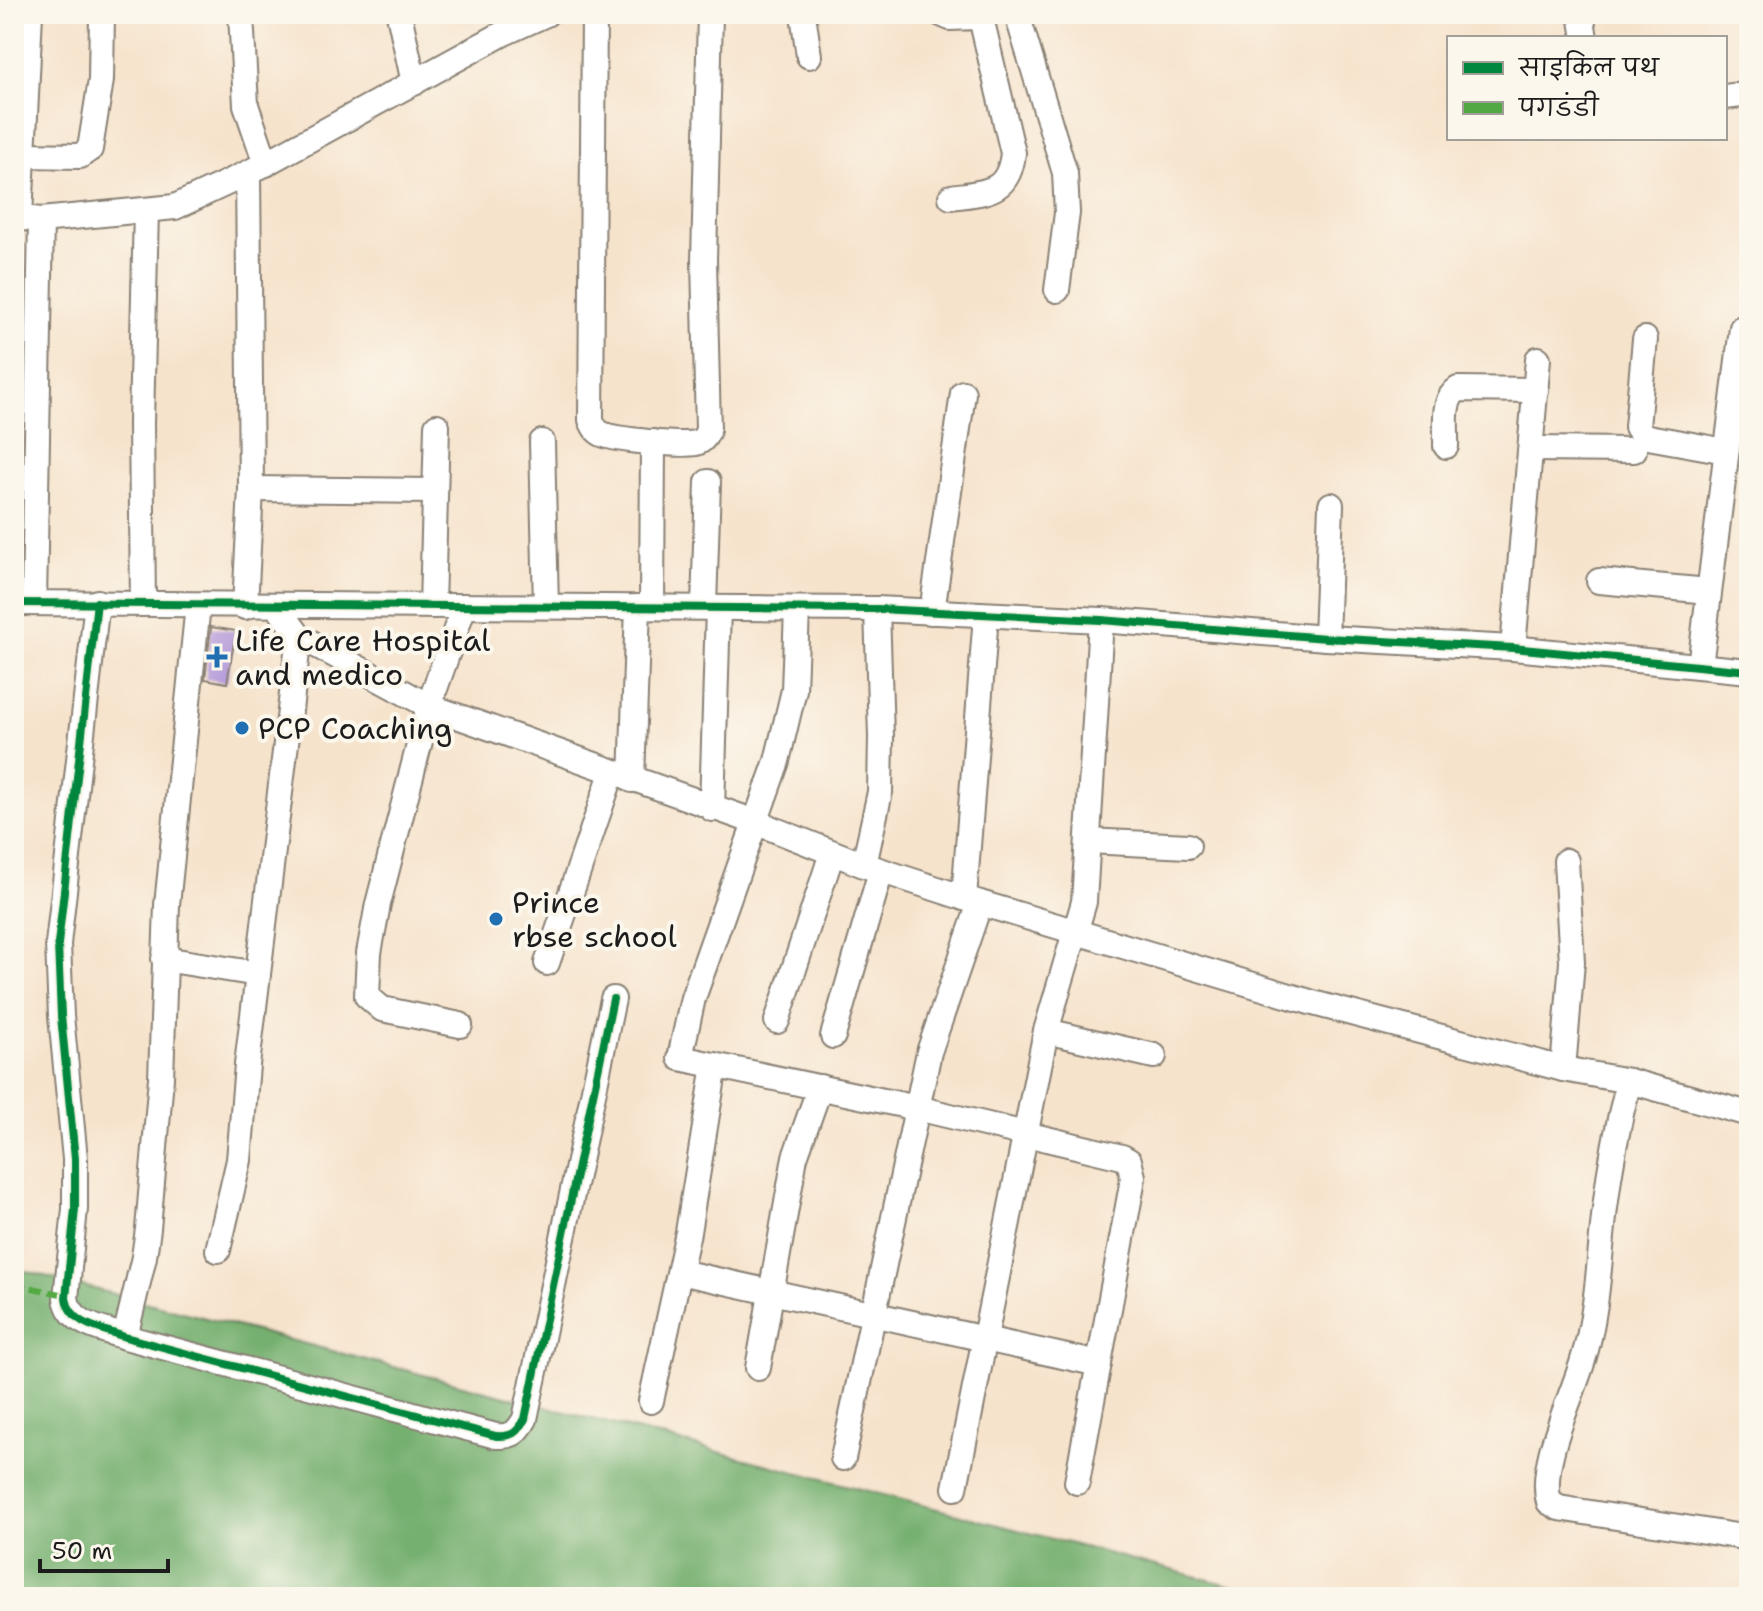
<svg xmlns="http://www.w3.org/2000/svg" width="1763" height="1611" font-family="'Shantell Sans','Playpen Sans Deva',sans-serif">
<style>
.forest{fill:#76b06f;stroke:#496646;stroke-width:2}
.building{fill:#b399d9}
.lines{fill:none;stroke-linecap:round;stroke-linejoin:round}
.minor-casing{stroke:#898074;stroke-width:28}
.minor{stroke:#fff;stroke-width:24}
.quiet{stroke:#52a943;stroke-width:6;stroke-dasharray:12 6;stroke-linecap:butt}
.cycleway-casing{stroke:#fbf7ec;stroke-width:13}
.cycleway{stroke:#00873e;stroke-width:8}
.poi-dot{fill:#1f6fb2;stroke:#fbf7ec;stroke-width:3}
.labels{text-anchor:middle;dominant-baseline:central;stroke-width:8;stroke-linejoin:round;paint-order:stroke}
.poi-label{font-size:30px;fill:#1c1c1c;stroke:#fbf7ec;text-anchor:start}
</style>
<rect width="100%" height="100%" fill="#fbf7ec"/>
<filter id="ink" filterUnits="userSpaceOnUse"><feTurbulence type="fractalNoise" baseFrequency=".0125" numOctaves="2"/><feDisplacementMap in="SourceGraphic" scale="16" xChannelSelector="R" yChannelSelector="G"/><feConvolveMatrix kernelMatrix="1 2 1 2 8 2 1 2 1" color-interpolation-filters="sRGB"/></filter>
<filter id="wash" filterUnits="userSpaceOnUse"><feTurbulence type="fractalNoise" baseFrequency=".006" numOctaves="4" result="noise"/><feDisplacementMap in="SourceGraphic" scale="32" xChannelSelector="R" yChannelSelector="G"/><feGaussianBlur stdDeviation="1.8" result="paint"/><feColorMatrix in="noise" values="0 0 0 0 0 0 0 0 0 0 0 0 0 0 0 0 0 1.4 0 .05"/><feComposite in="paint" operator="in"/></filter>
<g filter="url(#wash)">
<rect width="100%" height="100%" fill="#f6e3cc"/>
<!-- forest -->
<path class="forest" d="M14,1268l1261,329h-1261z"/>
<g id="blocks">
<!-- building -->
<path class="building" d="M211,627l25,4 -9,52 -22,-4z"/>
</g>
</g>
<g filter="url(#ink)">
<use href="#blocks" fill-opacity="0" stroke="#898074" stroke-width="2"/>
<g class="lines">
<defs>
<g id="minor">
<path d="M241,14l5,91 20,59"/>
<path d="M399,14l15,69"/>
<path d="M594,14l-3,406c3,7 5,11 11,14 13,6 79,12 94,9 7,-2 10,-7 12,-13l-4,-170 6,-246"/>
<path d="M803,14l6,42"/>
<path d="M941,14l9,4 27,-1 5,5 31,131c-4,41 -28,39 -62,44"/>
<path d="M1017,14l48,159 2,40 -10,77"/>
<path d="M1581,14l4,24"/>
<path d="M1725,97l24,-3"/>
<path d="M24,155l56,1 10,-7 11,-69 1,-66"/>
<path d="M14,217l27,3 134,-13 73,-34 256,-140 42,-19"/>
<path d="M20,217l10,-203"/>
<path d="M1645,339l-8,88 5,7 6,3 78,14"/>
<path d="M542,442l4,164"/>
<path d="M1446,446c1,-19 -5,-46 12,-57l78,1"/>
<path d="M1531,449l103,1"/>
<path d="M251,489l184,2"/>
<path d="M1599,581l110,10"/>
<path d="M97,602l-39,342 3,72 14,143v50l-9,89c4,27 37,31 59,39l371,99c16,1 21,-3 29,-17l88,-420"/>
<path d="M14,603l863,6 224,11 225,18 187,10 236,23"/>
<path d="M34,603l7,-383"/>
<path d="M143,604l-2,-181 5,-213"/>
<path d="M277,606l22,30 130,70 326,116 109,43 116,38 333,100 250,66 66,12 120,33"/>
<path d="M432,606l5,-180"/>
<path d="M245,607l6,-118 -3,-316"/>
<path d="M652,607l1,-165"/>
<path d="M704,607l4,-125"/>
<path d="M797,609l-3,81 -17,71 -84,237 -13,60 237,50 205,49 7,4 4,16 -2,13 -54,292"/>
<path d="M932,612l31,-219"/>
<path d="M1326,638l5,-133"/>
<path d="M1513,648l25,-289"/>
<path d="M1700,666l42,-338"/>
<path d="M632,780l6,-173"/>
<path d="M712,809l6,-201"/>
<path d="M1088,841l100,5"/>
<path d="M864,865l16,-73 1,-55 -4,-128"/>
<path d="M964,898l22,-283"/>
<path d="M164,959l94,15"/>
<path d="M547,963l65,-190"/>
<path d="M777,1021l55,-168"/>
<path d="M460,1025l-78,-16 -15,-13 2,-43 9,-49 51,-198 35,-100"/>
<path d="M1046,1031l108,25"/>
<path d="M833,1036l48,-165"/>
<path d="M1563,1069l9,-107 -6,-101"/>
<path d="M1629,1081c-11,42 -19,84 -24,127 -6,50 -7,104 -22,152 -11,38 -45,104 -34,142l10,6 190,30"/>
<path d="M218,1250l21,-90 8,-95 52,-429"/>
<path d="M680,1272l419,92"/>
<path d="M125,1337l19,-80 4,-28 13,-151 6,-173 31,-300"/>
<path d="M758,1368l37,-211 25,-70"/>
<path d="M651,1401l37,-169 27,-167"/>
<path d="M843,1458l86,-406 51,-149"/>
<path d="M955,1488l91,-457 38,-129 17,-282"/>
</g>
</defs>
<!-- minor casing -->
<use href="#minor" class="minor-casing"/>
<!-- minor -->
<use href="#minor" class="minor"/>
<!-- quiet -->
<path class="quiet" d="M14,1284l51,11 1,3"/>
<defs>
<g id="cycleway">
<path d="M97,602l-39,342 3,72 14,143v50l-9,89c4,27 37,31 59,39l371,99c16,1 21,-3 29,-17l88,-420"/>
<path d="M14,603l863,6 224,11 225,18 187,10 236,23"/>
</g>
</defs>
<!-- cycleway casing -->
<use href="#cycleway" class="cycleway-casing"/>
<!-- cycleway -->
<use href="#cycleway" class="cycleway"/>
</g>
</g>
<!-- markers -->
<g class="poi-dot">
<path d="M213 645h8v8h8v8h-8v8h-8v-8h-8v-8h8z"/>
<circle cx="242" cy="728" r="8"/>
<circle cx="496" cy="919" r="8"/>
</g>
<g class="labels">
<!-- poi labels -->
<g class="poi-label">
<text x="235" y="640">Life Care Hospital<tspan x="235" dy="34">and medico</tspan></text>
<text x="258" y="728">PCP Coaching</text>
<text x="512" y="902">Prince<tspan x="512" dy="34">rbse school</tspan></text>
</g>
</g>
<!-- margin -->
<rect width="1763" height="1611" fill="none" stroke="#fbf7ec" stroke-width="48"/>
<!-- legend -->
<rect x="1447" y="36" width="280" height="104" fill="#fbf7ec" stroke="#a29f99" stroke-width="2"/>
<rect x="1463" y="62" width="40" height="12" fill="#00873e" stroke="#a29f99" stroke-width="2"/>
<text x="1519" y="76" font-size="24" fill="#1c1c1c">साइकिल पथ</text>
<rect x="1463" y="102" width="40" height="12" fill="#52a943" stroke="#a29f99" stroke-width="2"/>
<text x="1519" y="116" font-size="24" fill="#1c1c1c">पगडंडी</text>
<!-- scale -->
<path d="M40 1559v12h128v-12" fill="none" stroke="#1c1c1c" stroke-width="4"/>
<text x="52" y="1559" font-size="24" fill="#1c1c1c" stroke="#fbf7ec" stroke-width="6" paint-order="stroke">50 m</text>
</svg>
